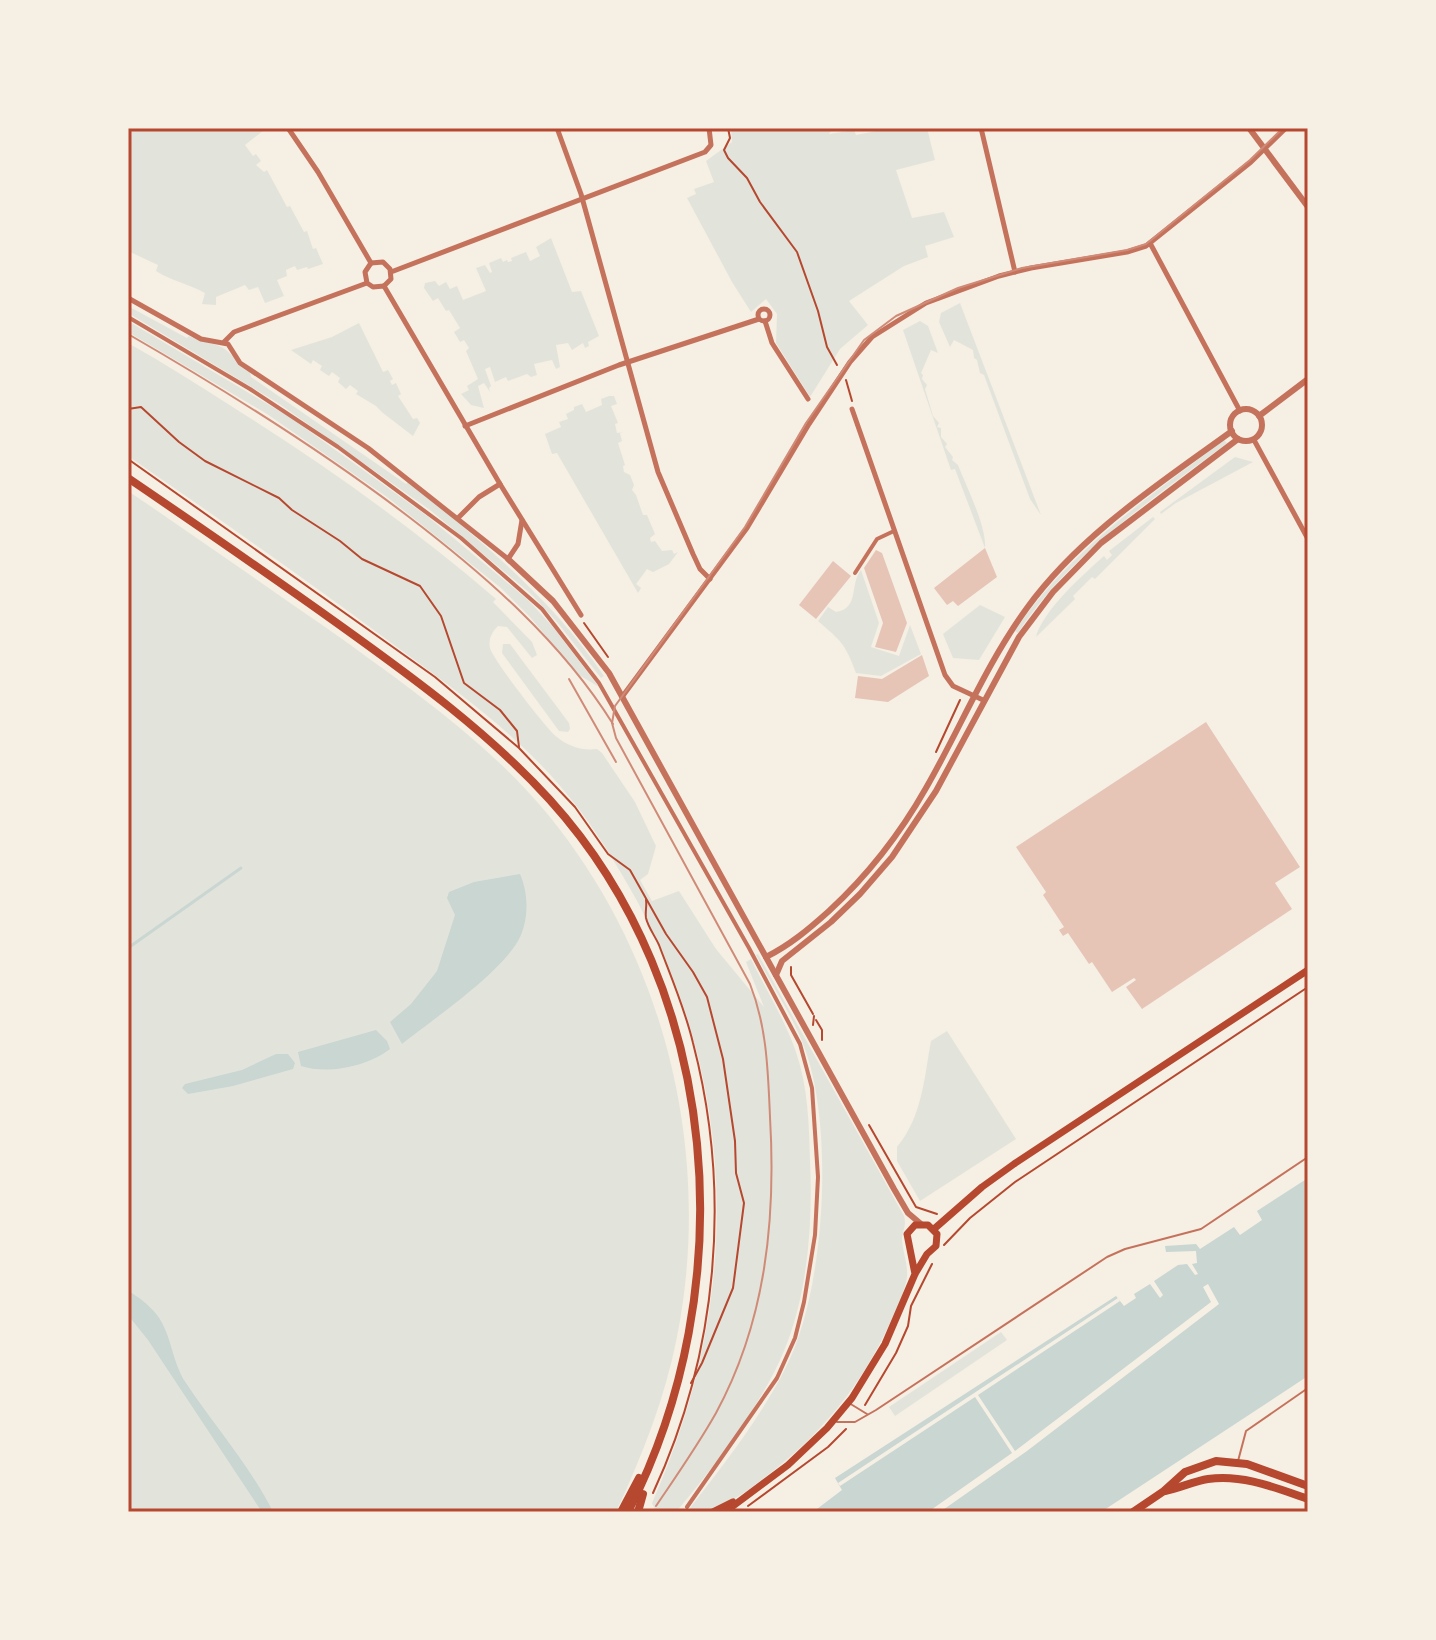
<svg xmlns="http://www.w3.org/2000/svg" width="1436" height="1640" font-family="'Source Sans 3',sans-serif">
<style>
.green{fill:#e2e4dc}
.water{fill:#c9d6d2}
.pier{fill:#f6efe4}
.lines{fill:none;stroke-linecap:round;stroke-linejoin:round}
.stream{stroke:#c9d6d2;stroke-width:3}
.building{fill:#e6c5b7}
.path{stroke:#b5482f;stroke-width:2}
.service{stroke:#c5725c;stroke-width:2}
.pedestrian{stroke:#c5725c;stroke-width:4}
.minor{stroke:#c5725c;stroke-width:5}
.tertiary{stroke:#c5725c;stroke-width:6}
.secondary{stroke:#b5482f;stroke-width:7}
.primary{stroke:#b5482f;stroke-width:8}
.tram{stroke:#cf8b77;stroke-width:2}
.neatline{fill:none;stroke:#b5482f;stroke-width:3}
</style>
<rect width="100%" height="100%" fill="#f6efe4"/>
<!-- green -->
<g class="green">
<path d="M128,128h134l2,2 -19,15 8,11 3,-2 5,7 -5,4 8,7 3,-2 20,37 3,-1 14,26 3,-1 6,18 3,-1 7,16 -15,5 -1,-2 -10,3 -2,-4 -9,4 1,6 -10,4 7,16 -19,7 -7,-16 -9,3 -4,-5 -29,12v8l-14,-1 3,-11c-19,-10 -33,-12 -49,-22l2,-6 -30,-14z"/>
<path d="M731,128h102l-4,6 25,-4 2,5 34,-7h37l8,32 -39,10 16,48 32,-6 10,25 -29,9 3,11 -24,9 -55,35 19,24 -28,24 -30,48 -34,-54 1,-29 -11,-15 -15,13 -19,-30 -45,-84 9,-4 -2,-5 20,-7 -8,-21 26,-19z"/>
<path d="M551,238l21,54 9,-1 18,45 -11,6 1,4 -4,2 -2,-5 -11,7 -4,-7 -12,2 4,22 -4,2 -4,-9 -18,4 3,11 -6,2 -4,-3 -19,7 -2,-4 -11,5 -5,-15 -5,2 6,17 -2,2 1,4 -6,-9 -6,3 6,22 -13,-3 -10,-11 8,-4 -2,-4 11,-7 -12,-28 3,-3 -5,-8 -4,2 -6,-10 6,-4 -11,-18 -3,1 -8,-13 -5,3 -9,-13 1,-5 10,-2 4,5 7,-4 4,7 7,-3 6,14 23,-9 -10,-23 9,-3 5,8 2,-1 -3,-9 12,-5 2,4 4,-2 1,2 4,-1 -1,-3 15,-6 4,9 10,-5 -4,-9z"/>
<path d="M960,303l81,212 -11,-16 -46,-124 -4,-2 -3,-13 -3,-2 -1,-8 -19,-10 -4,7 -11,-25 2,-9z"/>
<path d="M128,306l59,32 2,-2c11,6 29,7 37,14 9,7 13,16 24,22l1,5 155,107 3,-3c73,62 141,115 195,195l-3,2 -44,-56 -26,-28 -101,-84 -152,-107 -150,-90z"/>
<path d="M128,321l163,97 136,98 101,84 25,27 46,60 -20,-12 -49,-58 -29,-29 -114,-91 -120,-83 -139,-82z"/>
<path d="M920,321l8,5 10,27 -7,-3 -10,23 2,2 -1,4 5,6 -2,4 8,27 6,7 -2,4 4,1v9l6,7 -2,3 8,10 -1,3 6,5c8,21 29,62 27,83l-30,-79 -4,1 -48,-140z"/>
<path d="M359,323l24,49 5,-2 5,9 -3,2 2,4 4,-2 5,11 -3,2 15,23 4,-1 3,5 -7,13 -30,-23 -7,-7 -20,-12 2,-3 -8,-6 -4,4 -8,-7 2,-4 -8,-6 -3,4 -9,-6 2,-4 -9,-6 -2,4 -20,-14 41,-13z"/>
<path d="M128,343c34,19 67,40 100,61 95,60 182,121 268,195l-3,3 39,40 5,13 -5,3 -25,-31 -9,-1c-6,6 -10,13 -8,22 2,10 57,82 67,89 12,10 26,14 40,12l5,4 33,49 21,44 -8,28 -8,6 12,21 27,-10 37,58 48,58 -18,-45 5,-3c14,29 35,63 45,93 12,35 13,71 14,108 3,62 -2,133 -26,191 -22,53 -71,118 -108,161h-20l-4,-9c91,-205 89,-423 -24,-618 -20,-35 -41,-68 -67,-98 -49,-58 -114,-103 -175,-148 -85,-63 -171,-123 -258,-183z"/>
<path d="M609,396h5l3,8 -6,2 7,17 -3,1 2,9 6,-1 -3,1 2,8 -4,2 7,22 -2,1 1,6 6,3 4,10 -2,5 4,5 7,20h4l8,19 -5,4 1,4 4,-1 7,10 10,-1 2,4 4,-2 -9,12 -16,8 -6,-3 -11,15 5,4 -3,5 -81,-140 -5,1 -7,-20 16,-7 -2,-5 9,-3 -2,-5 8,-4v-3l8,-3 4,8 16,-7 -1,-6z"/>
<path d="M1224,440l3,3c-75,57 -157,110 -209,190l-3,-2c54,-81 133,-133 209,-191z"/>
<path d="M1235,457l18,5 -77,41 -15,11 -1,-2z"/>
<path d="M128,491c67,45 133,92 200,138 71,51 154,109 211,175 125,145 175,347 138,533 -12,61 -35,119 -61,175h-488z"/>
<path d="M1153,517l2,2 -60,60 -3,-2 -19,19 2,3 -39,38c7,-27 47,-62 68,-81l3,4 5,-5 -3,-4z"/>
<path d="M861,570l18,53 -8,24 28,9 11,-31 11,29 -40,22 -25,-3c-11,-30 -15,-32 -38,-52l10,-14 8,5c24,-4 13,-27 25,-42z"/>
<path d="M980,605l25,12 -26,43 -26,-2 -10,-24z"/>
<path d="M503,644h7l59,79 1,6 -2,3 -9,-1 -57,-78z"/>
<path d="M758,954l146,262c3,10 -2,15 -2,24 1,13 6,24 5,37 -2,15 -11,32 -17,46 -29,63 -70,113 -126,155 -19,15 -45,34 -70,34l-4,-4c34,-44 71,-91 96,-141 39,-76 48,-234 20,-315 -11,-33 -34,-66 -50,-97z"/>
<path d="M947,1031l69,108 -96,62 -23,-40v-14c25,-30 27,-68 34,-106z"/>
<path d="M1001,1332l6,8 -112,76 -6,-9z"/>
</g>
<!-- water -->
<g class="water">
<path d="M520,874c8,18 9,42 1,61 -15,35 -88,84 -119,109l-12,-22 21,-18 26,-33 18,-56 -8,-17 2,-6 25,-10z"/>
<path d="M376,1030l11,11 3,8c-22,17 -62,26 -89,17l-3,-14z"/>
<path d="M276,1054h12l7,9 -2,6 -60,17 -45,8 -6,-6 3,-4 57,-14z"/>
<path d="M1308,1178v198l-207,136h-288l29,-22 -7,-12 281,-182 8,10 12,-8 -2,-4 16,-10 10,14 3,-3 -9,-14 24,-16 9,-1 8,11 3,-1 -6,-10 5,-1 -1,-12 -30,1 -1,-6 31,-2 4,5 34,-22 6,8 22,-15 -5,-9z"/>
<path d="M128,1291c11,6 21,14 29,24 15,20 15,48 29,68 27,41 65,84 87,129h-11l-114,-172 -20,-25z"/>
</g>
<!-- pier -->
<path class="pier" d="M1208,1284l11,20 -192,147 -87,61h-12l84,-59 -37,-56 -135,89 -2,-3 280,-185 2,3 -142,94 37,56 196,-149 -8,-15z"/>
<g class="lines">
<!-- stream -->
<path class="stream" d="M128,948l113,-80"/>
</g>
<!-- building -->
<g class="building">
<path d="M985,548l12,29 -39,29 -5,-5 -6,4 -13,-17z"/>
<path d="M876,550l6,3 25,70 -11,29 -21,-5 8,-24 -19,-55z"/>
<path d="M833,561l18,15 -35,43 -17,-14z"/>
<path d="M922,655l7,21 -41,26 -33,-4 3,-22 24,3z"/>
<path d="M1206,722l94,145 -25,16 17,26 -150,100 -16,-22 10,-7 -2,-2 -22,14 -20,-30 -3,2 -21,-31 -5,3 -4,-6 5,-3 -21,-32 3,-3 -30,-45z"/>
</g>
<g class="lines">
<!-- path -->
<g class="path">
<path d="M728,128l2,10 -6,12 4,8 19,20 13,24 37,50 21,59 9,36 10,18"/>
<path d="M846,380l6,21"/>
<path d="M128,409l13,-2 38,35 26,19 74,37 13,12 48,31 22,18 58,27 21,30 23,67 36,27 17,21 2,16"/>
<path d="M128,459l307,218 84,71 56,59 33,47 22,16 36,64 27,38 14,25 16,62 12,82 1,32 8,30 -11,85 -31,75 -11,20"/>
<path d="M584,623l24,34"/>
<path d="M936,752l24,-52"/>
<path d="M646,900c1,6 -1,12 0,18 2,9 9,18 13,27 12,32 26,64 34,98 39,149 25,310 -40,450"/>
<path d="M791,967v8l22,39"/>
<path d="M816,1020l6,10v10"/>
<path d="M813,1025l1,-9"/>
<path d="M869,1125l47,82 21,7"/>
<path d="M944,1245l26,-27 45,-36 293,-195"/>
<path d="M865,1405l31,-52 12,-27 3,-20 21,-42"/>
<path d="M748,1506l80,-59 18,-18"/>
</g>
<!-- service -->
<g class="service">
<path d="M849,1403l18,11"/>
<path d="M837,1422h18l21,-12 231,-153 18,-8 76,-20 107,-72"/>
<path d="M1238,1461l8,-30 62,-43"/>
</g>
<!-- pedestrian -->
<g class="pedestrian">
<path d="M128,317l122,72 88,58 123,91 81,71 57,74 150,265 51,96 12,44 6,89 -3,58 -11,67 -9,36 -18,40 -90,129"/>
<path d="M855,573l22,-34 17,-8"/>
</g>
<!-- minor -->
<g class="minor">
<path d="M288,128l30,44 53,91"/>
<path d="M557,128l24,66 77,278 35,82 7,15 10,10"/>
<path d="M981,128l34,144"/>
<path d="M1150,243l90,168"/>
<path d="M371,263l12,-1 7,7 1,10 -7,7"/>
<path d="M371,263l-6,9 2,11 6,4 11,-1"/>
<path d="M391,272l314,-120 6,-7 -2,-17"/>
<path d="M384,286l116,198 81,131"/>
<path d="M128,298l73,41 27,5 12,19 128,85 140,111 10,-15 4,-24"/>
<circle cx="764" cy="315" r="6"/>
<path d="M765,321l7,22 36,56"/>
<path d="M224,342l10,-10 133,-49"/>
<path d="M852,409l93,266 8,11 30,14"/>
<path d="M465,426l154,-61 140,-46"/>
<path d="M1254,440l54,99"/>
<path d="M458,518l21,-21 21,-13"/>
<path d="M622,697l125,-169 62,-104 41,-62 22,-25 54,-34 73,-27 32,-8 96,-16 19,-6 105,-84 35,-34"/>
</g>
<!-- tertiary -->
<g class="tertiary">
<path d="M1249,128l59,79"/>
<circle cx="1246" cy="425" r="16"/>
<path d="M1259,416l49,-37"/>
<path d="M508,559l45,42 56,72 285,516 14,24 13,11"/>
<path d="M766,957c24,-12 43,-28 63,-46 39,-36 71,-77 97,-123 34,-59 60,-124 101,-180 53,-73 132,-124 205,-177"/>
<path d="M776,975l6,-14 49,-39 29,-28 32,-37 44,-66 83,-154 34,-45 48,-49 137,-104"/>
</g>
<!-- secondary -->
<g class="secondary">
<path d="M934,1229l48,-42 32,-23 294,-194"/>
<path d="M713,1512l20,-10"/>
<path d="M725,1512l63,-47 39,-37 25,-30 33,-54 30,-70 12,-20 9,-8 1,-12 -9,-9h-13l-8,9 8,40"/>
</g>
<!-- primary -->
<g class="primary">
<path d="M128,478c72,49 143,98 213,148 74,53 148,107 209,174 173,191 193,488 78,712"/>
<path d="M1165,1491c15,-3 29,-10 43,-12 35,-5 68,9 100,20"/>
<path d="M621,1512l18,-34"/>
<path d="M638,1512l5,-18"/>
<path d="M1133,1512l31,-21 21,-19 31,-11 31,3 61,22"/>
</g>
<!-- tram -->
<g class="tram">
<path d="M128,334c97,56 192,115 281,183 77,59 152,124 204,207"/>
<path d="M569,679l47,83"/>
<path d="M656,1506c21,-31 42,-61 60,-93 50,-92 60,-194 54,-296 -2,-46 -3,-90 -20,-133l-134,-246 -4,-15 3,-17 130,-179 61,-104 58,-83 32,-24 62,-28 64,-20 105,-18 19,-6 104,-84 33,-32"/>
</g>
</g>
<!-- border -->
<rect width="1436" height="1640" fill="none" stroke="#f6efe4" stroke-width="260"/>
<rect x="130" y="130" width="1176" height="1380" class="neatline"/>
</svg>
